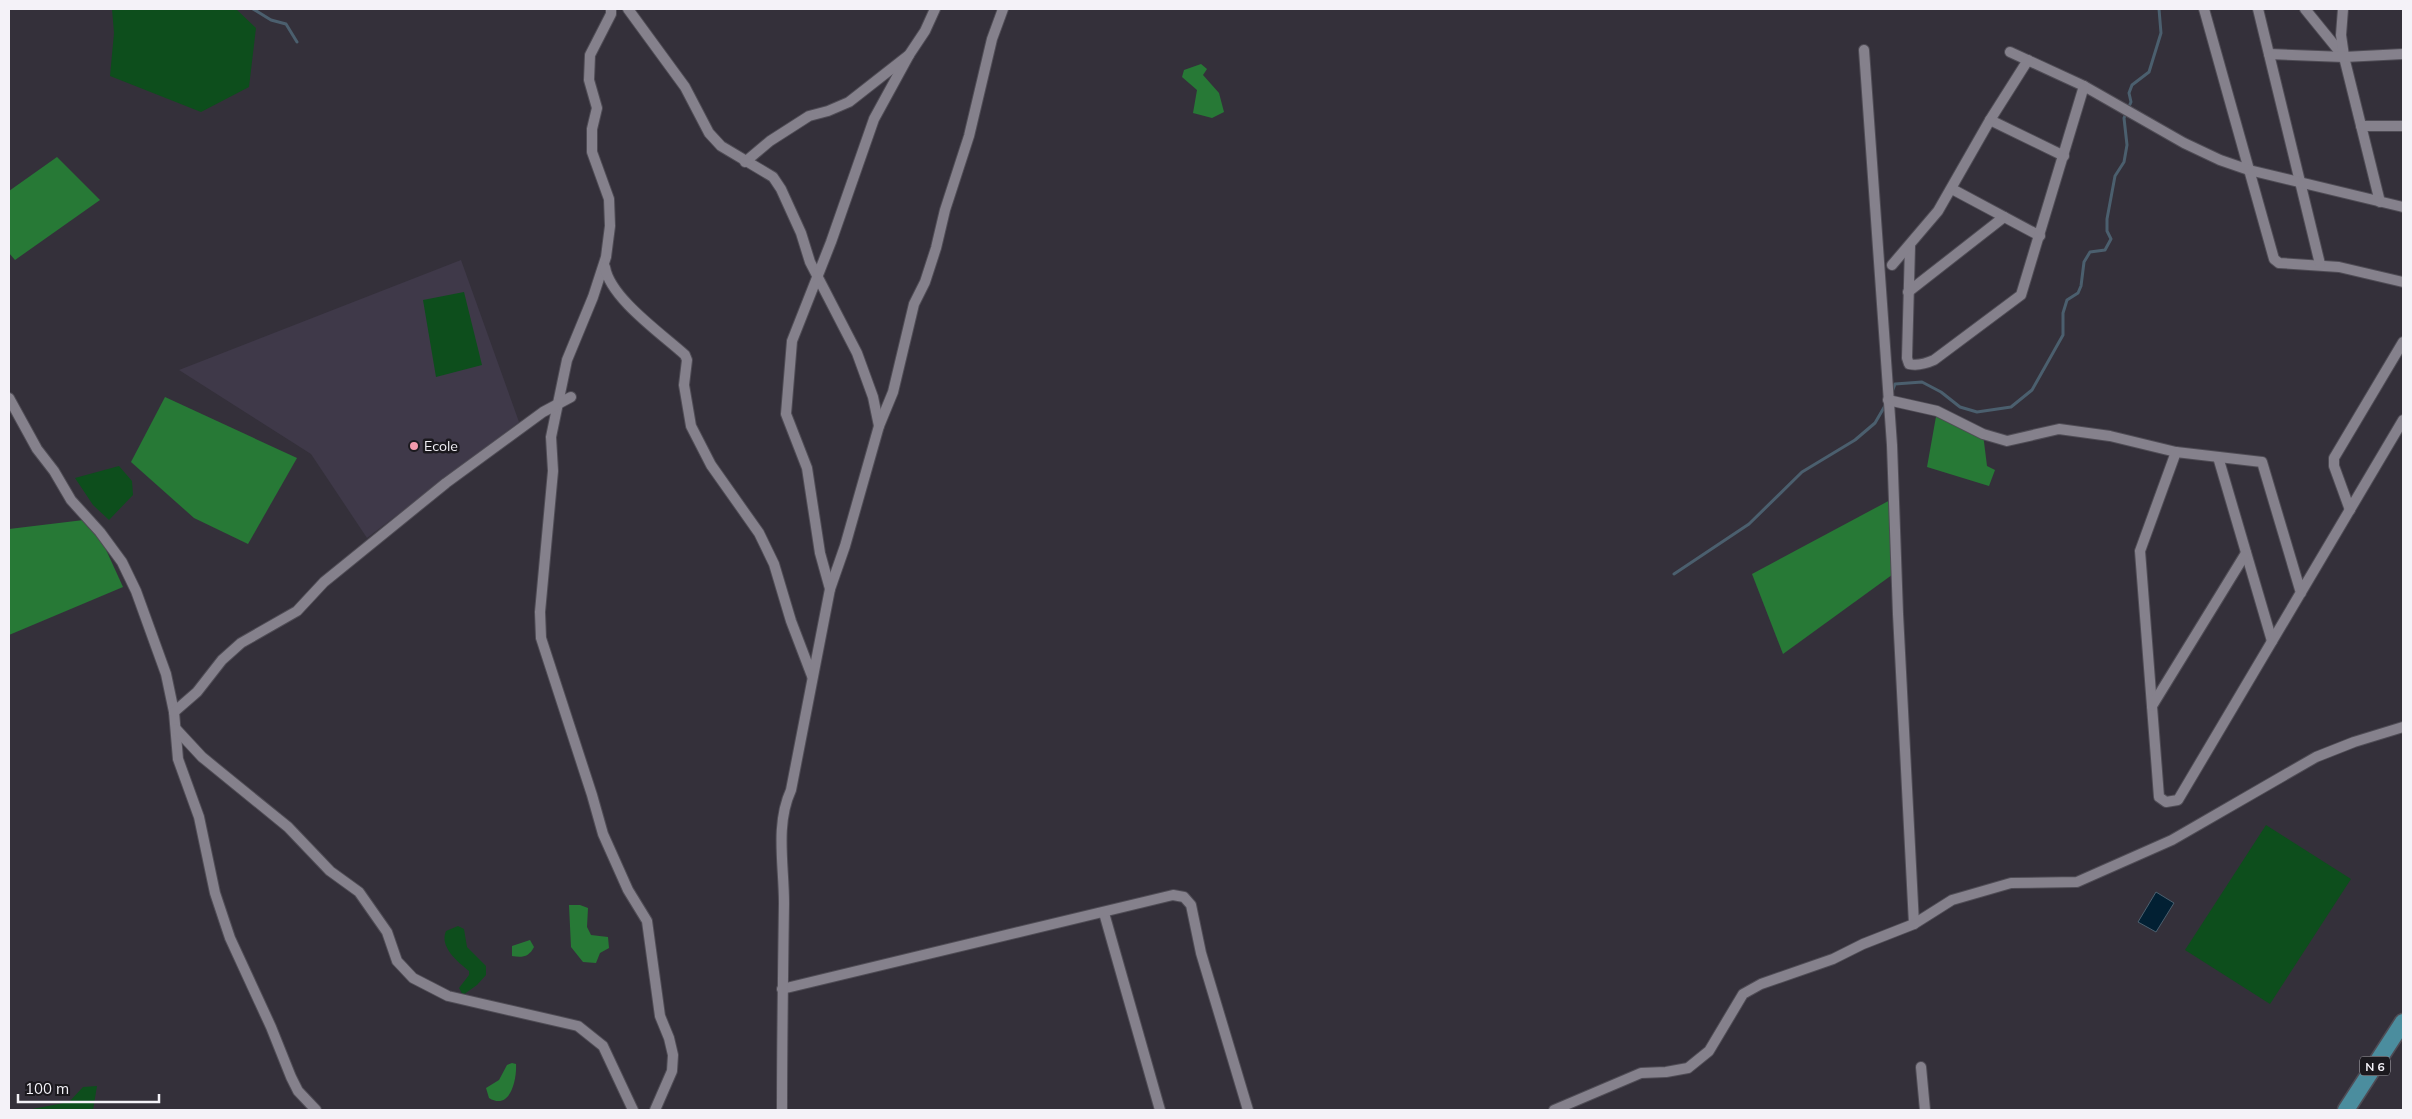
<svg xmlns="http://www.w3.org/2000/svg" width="2412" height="1119" font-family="Mulish,sans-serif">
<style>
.built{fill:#3f3949}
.green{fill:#0d4e1c}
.forest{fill:#277936}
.water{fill:#022033;stroke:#4b5f6e}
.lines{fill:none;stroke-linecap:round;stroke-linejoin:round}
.stream{stroke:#4b5f6e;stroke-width:3}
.minor-casing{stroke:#4f4c55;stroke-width:12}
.primary-casing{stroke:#4f4c55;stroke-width:19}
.minor{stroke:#85818c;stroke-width:10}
.primary{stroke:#4b8d9e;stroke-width:16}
.poi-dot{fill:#f39aac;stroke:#1b191e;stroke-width:2}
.labels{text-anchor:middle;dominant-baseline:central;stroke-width:5;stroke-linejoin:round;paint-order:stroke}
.shield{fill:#1b191e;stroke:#b3b1b7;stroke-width:1}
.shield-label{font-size:12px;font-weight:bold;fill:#f4f2f8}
.poi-label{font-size:14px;fill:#f4f2f8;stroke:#1b191e;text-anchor:start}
</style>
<rect width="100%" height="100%" fill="#34303a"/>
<!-- built -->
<path class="built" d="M461,260l58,162 -152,116 -56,-84 -132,-84z"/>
<!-- green -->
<g class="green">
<path d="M112,9h124l20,19 -7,59 -48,25 -91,-36 4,-43z"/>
<path d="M464,292l18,73 -46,12 -13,-77z"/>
<path d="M119,466l13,15 1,14 -24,25 -16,-15 -18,-27z"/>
<path d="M2266,825l85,54 -81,125 -85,-54z"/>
<path d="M458,926l6,3 3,18 19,19v9l-9,10 -14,10 -4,-7 10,-13v-4c-11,-9 -30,-24 -23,-40z"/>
<path d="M97,1086l-4,24h-66l42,-8 14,-15z"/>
</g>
<!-- forest -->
<g class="forest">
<path d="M1201,64l6,5 -4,6 16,18 5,19 -12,6 -19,-5 4,-23 -15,-13 2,-7z"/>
<path d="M57,157l43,43 -85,60 -6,-7v-62z"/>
<path d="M165,397l132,61 -49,86 -54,-26 -63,-56z"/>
<path d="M1937,411l46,23 4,32 8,4 -6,16 -62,-19z"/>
<path d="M1894,498l2,74 -113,82 -31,-80z"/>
<path d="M92,519l31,68 -114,48v-106z"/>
<path d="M569,905h11l8,3 -1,19 4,8 17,2 1,11 -9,5 -4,10 -13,-1 -12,-15z"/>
<path d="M530,940l4,7c-5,10 -12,11 -22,9v-10z"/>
<path d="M512,1063l4,1c1,16 -6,47 -27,34l-3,-10 13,-8 8,-15z"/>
</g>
<!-- water -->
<path class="water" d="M2156,892l18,11 -18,29 -18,-10z"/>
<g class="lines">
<!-- stream -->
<g class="stream">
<path d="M253,9l18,11 15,4 11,18"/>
<path d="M1892,392l3,-8 27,-2 19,10 19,15 17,5 34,-5 21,-17 31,-55v-22l4,-13 11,-7 3,-7 3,-24 6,-10 15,-2 6,-11 -4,-8v-12l8,-43 9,-14 3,-17 -3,-27 7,-16 -2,-9 3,-8 17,-13 12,-39 -2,-24"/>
<path d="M1674,574l75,-50 53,-52 53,-32 20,-17 11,-19"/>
</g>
<defs>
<g id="minor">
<path d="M611,9v5l-21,41 -1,25 8,28 -5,21v23l17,47 1,27 -4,31 -13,40 -26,63 -16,77 2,34 -13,141 1,26 51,157 11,39 25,56 19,31 13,95 9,22 4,17 -1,16 -17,39"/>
<path d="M628,9l57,78 24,46 12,13 52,31 8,12 20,44 9,29 47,91 16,44 6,29"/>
<path d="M2204,9l70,250 5,4 60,4 64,15"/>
<path d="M2258,9l62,255"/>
<path d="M2305,9l39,48 36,145"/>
<path d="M2343,9l-2,26 3,21"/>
<path d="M1864,50l28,395 6,169 16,310"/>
<path d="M2010,52l74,34 100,57 36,17 29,10 154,37"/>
<path d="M2269,54l75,3 59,-3"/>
<path d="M1990,120l74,36"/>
<path d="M2361,126h42"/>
<path d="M745,162l25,-21 39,-25 19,-5 21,-9 60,-47 16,-24 10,-22"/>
<path d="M1952,189l88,47"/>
<path d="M1910,246l-3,112 2,6c9,2 16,0 25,-4l87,-65 63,-209"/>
<path d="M1892,265l46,-54 52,-91 38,-60"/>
<path d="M605,267c5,31 57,67 80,88l2,5 -3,25 7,41 20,39 48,68 15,31 17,57 21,55"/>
<path d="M1908,292l96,-75"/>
<path d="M9,398l28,51 17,22 17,29 29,32 22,30 14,29 30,83 8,38 4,47 21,58 16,76 15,45 41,89 20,50 7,14 18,19"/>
<path d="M1888,400l49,11 46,23 24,7 52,-12 51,7 66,16"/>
<path d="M2218,457l54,184"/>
<path d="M2350,510l-16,-44v-8l69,-116"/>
<path d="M830,589l-10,-36 -13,-85 -21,-54 6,-73 39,-99 43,-123 35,-64"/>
<path d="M2301,593l-39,-131 -86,-10 -36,99 19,246 7,5 12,-2 225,-380"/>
<path d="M2152,706l94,-153"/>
<path d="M174,712l23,-20 25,-32 19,-17 56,-32 27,-29 122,-99 97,-71 28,-15"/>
<path d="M176,729l26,28 86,70 42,44 29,21 28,40 10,29 16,17 35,18 130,30 25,20 30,64"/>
<path d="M1104,913l56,197"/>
<path d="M782,989l391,-94 11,2 7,8 10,48 47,157"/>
<path d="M1921,1067l4,43"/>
<path d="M782,1110c0,-69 1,-138 2,-207 0,-38 -9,-78 7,-113l39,-201 15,-43 34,-120 14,-34 21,-88 11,-22 11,-34 9,-38 24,-74 23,-97 11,-30"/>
<path d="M1554,1110l87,-37 25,-1 22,-4 21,-17 34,-57 18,-10 72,-25 30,-15 51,-20 38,-24 59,-17 66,-1 95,-42 144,-83 38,-15 49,-15"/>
</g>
<path id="primary" d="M2346,1110l57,-88"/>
</defs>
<!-- minor casing -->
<use href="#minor" class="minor-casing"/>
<!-- primary casing -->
<use href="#primary" class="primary-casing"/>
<!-- minor -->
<use href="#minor" class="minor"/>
<!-- primary -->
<use href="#primary" class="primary"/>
</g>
<!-- markers -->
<circle class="poi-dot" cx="414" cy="446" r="5"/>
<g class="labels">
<!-- shield labels -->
<rect class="shield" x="2360" y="1056.5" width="30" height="19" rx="4"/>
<g class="shield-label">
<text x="2375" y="1066">N 6</text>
</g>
<!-- poi labels -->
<g class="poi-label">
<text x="424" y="446">Ecole</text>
</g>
</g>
<!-- border -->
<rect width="2412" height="1119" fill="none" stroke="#f4f2f8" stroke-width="20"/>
<!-- scale -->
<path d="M18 1094v8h141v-8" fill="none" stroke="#f4f2f8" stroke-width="2.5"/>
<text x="25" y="1094" font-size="15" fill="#f4f2f8" stroke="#1b191e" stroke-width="4" paint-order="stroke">100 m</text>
</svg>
